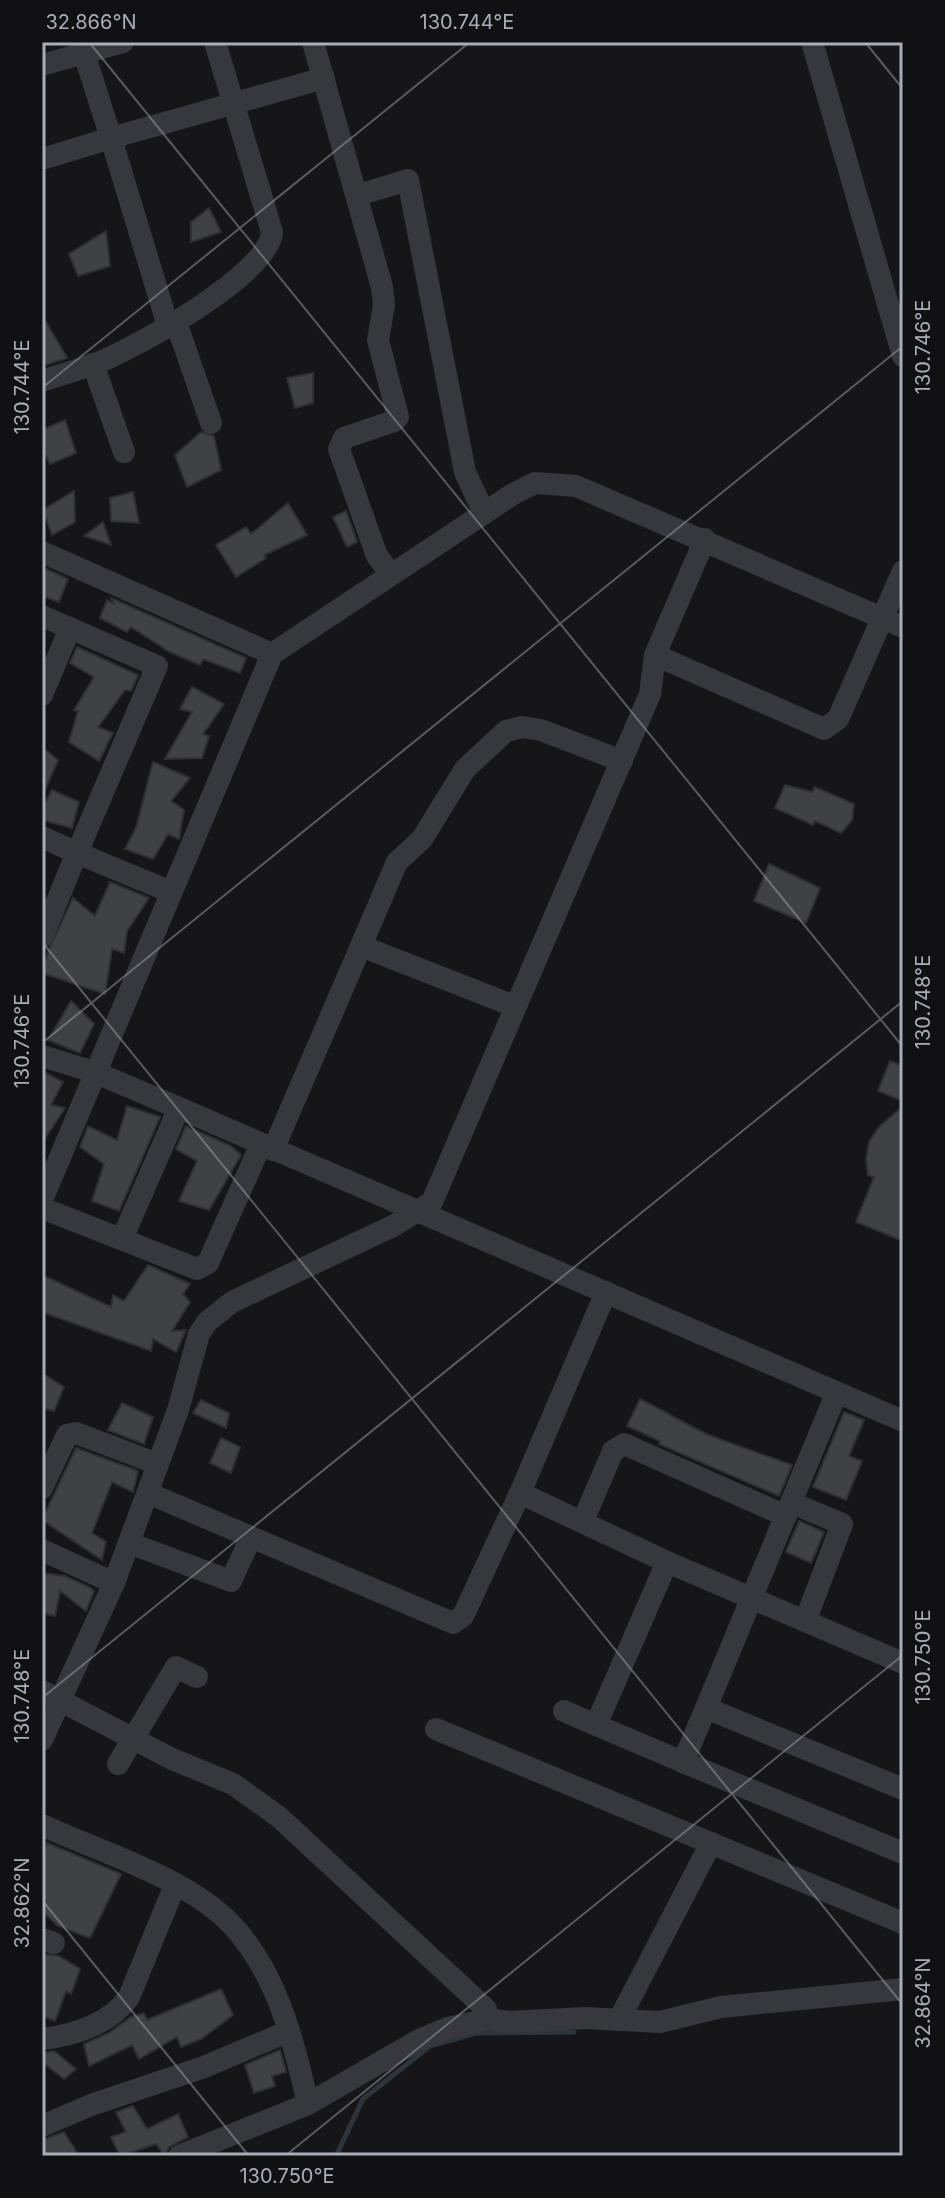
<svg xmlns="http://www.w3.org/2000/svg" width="945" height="2198" font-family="Inter,sans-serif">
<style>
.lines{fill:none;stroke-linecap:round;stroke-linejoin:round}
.stream{stroke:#2c353c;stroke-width:5}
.building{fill:#404145;stroke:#303034;stroke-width:2}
.minor{stroke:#37383d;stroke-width:22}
.ticks{fill:none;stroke:#a8adb8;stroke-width:2;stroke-opacity:0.45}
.neatline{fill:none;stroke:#a8adb8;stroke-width:3}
.ticks-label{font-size:20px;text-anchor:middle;fill:#a8adb8}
</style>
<rect width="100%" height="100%" fill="#161618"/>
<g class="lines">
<!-- stream -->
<path class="stream" d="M336,2156l27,-57 67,-53 46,-13 98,-1"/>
</g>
<!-- building -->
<g class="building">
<path d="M209,208l12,24 -30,10v-20z"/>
<path d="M106,231l4,35 -32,10 -9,-22z"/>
<path d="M42,315l25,43 -25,8z"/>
<path d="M313,373v30l-18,5 -8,-30z"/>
<path d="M65,420l11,33 -26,11 -8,-16v-18z"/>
<path d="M201,432l13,4 7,34 -34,17 -12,-32z"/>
<path d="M74,491l1,31 -23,13 -9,-25z"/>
<path d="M133,492l6,31 -28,-2 -1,-23z"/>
<path d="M288,503l19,32 -43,20 2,3 -30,19 -20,-32 30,-18 5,7z"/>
<path d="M346,511l11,31 -10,5 -14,-30z"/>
<path d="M103,522l8,23 -27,-9z"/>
<path d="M42,567l26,12 -9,23 -17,-6z"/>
<path d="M111,598l135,60 -6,15 -37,-14 -3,6 -30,-13 -39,-25 -4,5 -27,-14 7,-18 7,4z"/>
<path d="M77,647l61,28 -7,16 -6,-1 -27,37 15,6 -14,28 -30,-19 9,-31 -4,-1 20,-33 -24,-14z"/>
<path d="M192,687l32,17 -21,30 6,2 -7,22 -37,1 27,-47 -12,-3z"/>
<path d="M42,747l16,13 -16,37z"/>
<path d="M153,762l37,16 -19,23 13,9 -5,29 -11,-5 -15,25 -28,-10 11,-21z"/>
<path d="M785,785l27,7 3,-5 39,17 -2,16 -11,13 -26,-12 -2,4 -38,-17z"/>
<path d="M52,790l27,12 -7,26 -30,-8v-11z"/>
<path d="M769,864l51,24 -14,35 -52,-22z"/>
<path d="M110,882l39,16 -22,33 -3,22 -12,-4 -7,45 -63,-21 7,-24 24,-51 22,18z"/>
<path d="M71,1001l23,23 -14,29 -32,-13z"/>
<path d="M890,1061l13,5v35l-25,-10z"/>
<path d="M42,1071l21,11 -12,23 14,3 -23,35z"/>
<path d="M127,1106l33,11 -41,94 -27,-10 12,-37 -24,-17 8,-21 29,14z"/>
<path d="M903,1106v135l-47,-19 18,-45 -6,-2 -2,-16 3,-17 10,-15z"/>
<path d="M186,1126l45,20 10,9 -32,55 -30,-9 18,-40 -21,-12z"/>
<path d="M148,1265l42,19 -7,10 7,8 -18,29 14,-1 -10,22 -23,-13 -2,12 -109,-39v-37l69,32 2,-12 11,6z"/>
<path d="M42,1373l22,14 -10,24 -12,-3z"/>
<path d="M640,1399l68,36 84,30 -13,31 -120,-52 1,-3 -33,-15z"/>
<path d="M201,1400l28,13 -3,15 -33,-15z"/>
<path d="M122,1403l31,14 -9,27 -36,-14z"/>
<path d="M844,1412l20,8 -15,36 13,5 -16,39 -33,-13z"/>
<path d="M221,1438l19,9 -9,26 -21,-10z"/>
<path d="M76,1448l62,23 -5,21 -21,-10 -20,51 14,9 -4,18 -60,-40z"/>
<path d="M799,1521l25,11 -13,31 -25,-11z"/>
<path d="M42,1573l23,3 24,11 5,4 -8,20 -26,-20 -5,25 -13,-3z"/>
<path d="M47,1843l74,31 -31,64 -32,-12 -16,-15v-54z"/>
<path d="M44,1954l15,2 21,13 -9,25 -5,-3 -11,30 -13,-5z"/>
<path d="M221,1989l12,26 -32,24 -20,8 -4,-10 -38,22 -7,-14 -43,21 -5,-22 25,-11 22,-16 13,-4 3,7z"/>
<path d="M280,2050l6,22 -14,4 3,10 -21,7 -9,-28z"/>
<path d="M54,2051l22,18 -12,10 -22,-17v-9z"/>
<path d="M133,2106l14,23 31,-15 10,23 -19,10 -4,9 -9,-12 -36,12 -9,-19 15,-5 -10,-20z"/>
<path d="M64,2132l15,24h-37v-16z"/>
</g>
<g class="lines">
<!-- minor -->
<g class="minor">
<path d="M313,42l69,245 2,18 -6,35 20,77 -4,4 -50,17 -5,11 38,107 14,18"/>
<path d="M812,42l91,314"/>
<path d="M42,65l42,-12 -4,-11"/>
<path d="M42,159l69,-21 -27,-85 39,-11"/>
<path d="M358,195l50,-15 57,292 19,41"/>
<path d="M176,322l35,101"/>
<path d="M168,326l-57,-188 213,-60"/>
<path d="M93,364l31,88"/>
<path d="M42,381c17,-6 36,-11 53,-17 40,-16 174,-89 177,-132l-57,-190"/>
<path d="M42,552l230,102"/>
<path d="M42,616l115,50 -80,187 -35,-16"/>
<path d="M655,655l169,74 14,-10 65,-148"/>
<path d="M42,695l28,-67"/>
<path d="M42,937l35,-84 94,39"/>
<path d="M361,946l36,-84 25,-23 43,-70 41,-38 16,-4 19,3 81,31"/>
<path d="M42,1056l52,16 85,36 724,313"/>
<path d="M273,1150l88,-204 153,60"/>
<path d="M42,1200l230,-546 241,-160 22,-11 41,3 327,141"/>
<path d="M42,1208l155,61 11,-6 53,-119"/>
<path d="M122,1239l57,-131"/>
<path d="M42,1488l25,-53 9,-2 82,31"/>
<path d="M520,1493l86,-201"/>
<path d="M792,1503l50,21 -36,95"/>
<path d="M583,1521l30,-70 11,-7 162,72"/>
<path d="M251,1537l202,86 10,-7 57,-123 147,69 236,101"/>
<path d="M129,1543l102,38 20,-44 -103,-44"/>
<path d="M42,1550l72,33"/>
<path d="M667,1562l-71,163 87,37"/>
<path d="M42,1691l130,68 61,25 46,33 207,192 3,10"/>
<path d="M706,1708l130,-314"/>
<path d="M564,1711l32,14"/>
<path d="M436,1729l467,194"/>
<path d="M42,1740l72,-157 64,-173 21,-76 8,-12 25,-20 163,-77 37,-23 218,-508 5,-39 50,-116"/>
<path d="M118,1764l58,-97 21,10"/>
<path d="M903,1789l-197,-81 -23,54 220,91"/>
<path d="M42,1825c58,27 146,53 190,100 45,48 62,117 76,179"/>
<path d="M42,1939l12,4"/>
<path d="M619,2020l92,-177"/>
<path d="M42,2039c33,-4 67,-14 87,-42l46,-112"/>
<path d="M42,2126l49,-21 113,-38 85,-36"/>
<path d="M179,2156l129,-52 111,-64 29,-12 41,-9 20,3 76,-4 75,4 61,-15 182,-18"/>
</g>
</g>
<!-- ticks -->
<path class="ticks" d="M89,42l814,1005M865,42l38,47M42,388l428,-346M42,942l861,1063M42,1043l861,-697M42,1698l861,-697M42,1900l207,256M285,2156l618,-501"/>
<!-- border -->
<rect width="945" height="2198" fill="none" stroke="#111113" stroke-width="88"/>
<rect x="44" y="44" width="857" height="2110" class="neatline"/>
<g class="ticks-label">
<text x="91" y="29">32.866°N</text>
<text x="467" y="29">130.744°E</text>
<text transform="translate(923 347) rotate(-90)" y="7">130.746°E</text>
<text transform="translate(22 387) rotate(-90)" y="7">130.744°E</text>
<text transform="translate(923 1002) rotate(-90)" y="7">130.748°E</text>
<text transform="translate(22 1041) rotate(-90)" y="7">130.746°E</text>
<text transform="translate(923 1657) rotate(-90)" y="7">130.750°E</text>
<text transform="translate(22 1696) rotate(-90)" y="7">130.748°E</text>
<text transform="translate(22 1903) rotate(-90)" y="7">32.862°N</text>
<text transform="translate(923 2003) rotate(-90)" y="7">32.864°N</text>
<text x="287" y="2183">130.750°E</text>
</g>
</svg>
